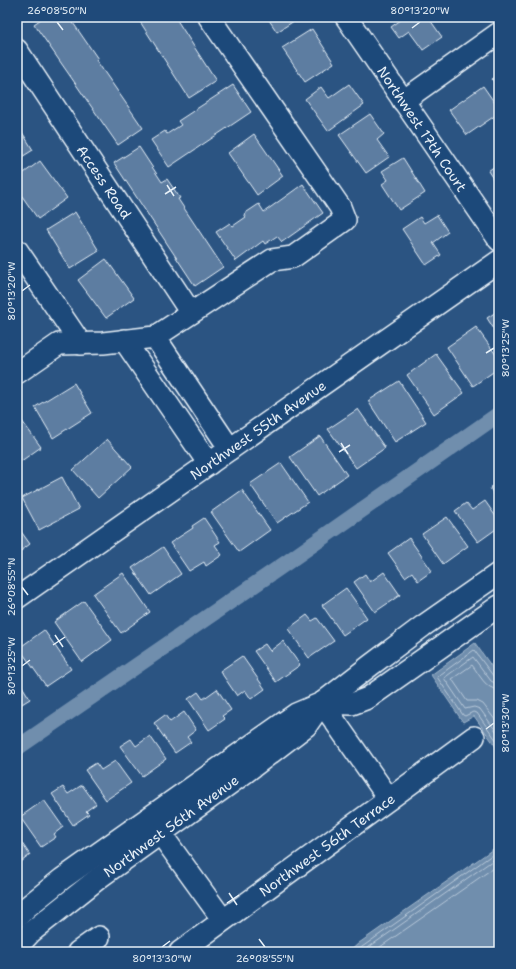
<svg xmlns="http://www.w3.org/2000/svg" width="516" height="969" font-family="'Shantell Sans',sans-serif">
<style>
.water{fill:#708ead;stroke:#a0b6cb}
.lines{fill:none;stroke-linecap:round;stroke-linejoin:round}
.shore{stroke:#b8c9da;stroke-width:1}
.canal{stroke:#708ead;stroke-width:16}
.building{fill:#5d7da1;stroke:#e8f1f8}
.minor-casing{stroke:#e8f1f8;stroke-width:24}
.minor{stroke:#1f4a7a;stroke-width:21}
.ticks{fill:none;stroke:#e8f1f8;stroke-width:1.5}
.labels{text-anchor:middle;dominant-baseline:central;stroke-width:4;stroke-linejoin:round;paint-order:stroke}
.street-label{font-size:14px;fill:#e8f1f8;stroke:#1f4a7a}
.neatline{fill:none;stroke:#e8f1f8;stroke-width:1.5}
.ticks-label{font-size:10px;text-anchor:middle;fill:#e8f1f8}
</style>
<rect width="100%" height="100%" fill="#2b5482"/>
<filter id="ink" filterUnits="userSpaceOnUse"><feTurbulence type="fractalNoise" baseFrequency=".025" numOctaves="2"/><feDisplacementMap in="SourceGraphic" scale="8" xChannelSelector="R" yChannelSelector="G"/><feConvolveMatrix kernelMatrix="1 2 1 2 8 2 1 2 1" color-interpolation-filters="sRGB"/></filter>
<g filter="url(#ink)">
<!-- water -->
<g class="water">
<path d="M475,643l24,34v74l-25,-35 -11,6 -32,-47z"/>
<path d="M499,845v107h-150l10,-9z"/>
</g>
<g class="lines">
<!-- shore -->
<g class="shore">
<path d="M499,679l-5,-2 -20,-27 -37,27 26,38 2,1 8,-4 4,1 22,31"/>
<path d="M499,684l-4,-1 -4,-2 -18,-24 -29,21 21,31 9,-2 6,2 19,26"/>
<path d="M499,690c-14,-1 -19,-15 -27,-25l-20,14 15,22h10l6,3 16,21"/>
<path d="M355,952l144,-102"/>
<path d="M362,952l137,-96"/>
<path d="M373,952l126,-88"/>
</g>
<!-- canal -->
<path class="canal" d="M17,748l272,-187 210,-147"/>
</g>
<!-- building -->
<g class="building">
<path d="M44,17h25l29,42 -2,1 47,68 -25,17 -84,-121z"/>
<path d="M137,17h38l41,64 -27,17z"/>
<path d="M267,17h33l-23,15z"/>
<path d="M405,17h23l14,20 -19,13 -14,-19 -10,7 -8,-11z"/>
<path d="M312,29l22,34 -29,19 -23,-34z"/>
<path d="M499,75v14l-7,-10z"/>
<path d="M349,84l15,21 -36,26 -23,-32 16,-12 8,11z"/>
<path d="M233,85l18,27 -82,55 -18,-27 14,-9 2,3 14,-9 -3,-4z"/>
<path d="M483,86l16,23v4l-32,22 -18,-25z"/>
<path d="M370,114l14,20 -7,6 12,17 -23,16 -27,-38z"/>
<path d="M17,124l16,26 -16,10z"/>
<path d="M254,134l29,42 -26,19 -29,-42z"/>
<path d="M139,147l23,35 5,-3 13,19 -2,1 45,68 -28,19 -81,-123z"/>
<path d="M403,158l22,35 -26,17 -17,-26 6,-4 -6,-9z"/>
<path d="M40,161l27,37 -29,21 -21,-30v-11z"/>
<path d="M499,163v25l-11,-17z"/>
<path d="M303,184l20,29 -41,29 -5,-6 -12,8 -2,-3 -27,20 -20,-29 14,-9 3,3 13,-9 -2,-3 15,-10 5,8z"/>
<path d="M75,212l24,39 -29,18 -24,-39z"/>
<path d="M437,215l11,17 -15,11 8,12 -15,10 -24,-36 18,-12 4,6z"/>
<path d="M106,259l28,39 -28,20 -28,-38z"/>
<path d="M499,310v27l-12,-19z"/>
<path d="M476,327l23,32v9l-26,18 -26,-39z"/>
<path d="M436,354l28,39 -30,21 -27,-39z"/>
<path d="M399,381l27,41 -31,20 -27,-41z"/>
<path d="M74,383l18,30 -39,25 -18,-31z"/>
<path d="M358,409l27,39 -29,20 -28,-39z"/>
<path d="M19,417l22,30 -24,17v-46z"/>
<path d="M320,436l27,39 -30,21 -27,-39z"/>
<path d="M107,439l25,28 -34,31 -25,-28z"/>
<path d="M281,463l27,39 -31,21 -27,-39z"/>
<path d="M62,477l17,32 -40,21 -17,-32z"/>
<path d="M499,481v21l-9,-14z"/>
<path d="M242,490l28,40 -31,22 -28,-40z"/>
<path d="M485,501l14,20v6l-21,15 -23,-31 11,-8 6,7z"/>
<path d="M447,517l21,29 -25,18 -21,-30z"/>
<path d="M204,518l16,24 -5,3 7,10 -16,11 -2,-4 -15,9 -19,-28 23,-15 -1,-2z"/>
<path d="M17,526l13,18 -13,10z"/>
<path d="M409,538l23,33 -14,10 -6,-9 -7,5 -17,-24z"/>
<path d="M163,547l18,27 -30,21 -19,-27z"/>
<path d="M384,572l16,23 -25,17 -21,-30 11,-8 5,8z"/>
<path d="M123,573l27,39 -29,21 -28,-39z"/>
<path d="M346,588l21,30 -24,17 -21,-30z"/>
<path d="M84,601l28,39 -30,22 -28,-40z"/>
<path d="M307,615l5,6 5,-3 17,23 -25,17 -21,-29z"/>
<path d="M44,630l27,39 -25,17 -27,-38z"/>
<path d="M283,641l17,24 -24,17 -22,-31 11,-7 5,7z"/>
<path d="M242,656l23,33 -14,10 -6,-9 -8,6 -17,-25z"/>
<path d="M17,678l13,21 -13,8z"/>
<path d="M217,689l14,21 -9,6 3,3 -16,11 -21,-31 10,-7 5,7z"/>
<path d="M184,712l12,18 -9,7 4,5 -16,11 -21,-30 11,-8 5,7z"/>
<path d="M150,736l16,23 -24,17 -22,-30 11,-7 5,7z"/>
<path d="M115,761l16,22 -25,17 -21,-30 11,-7 5,7z"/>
<path d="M82,785l14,19 -10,7 3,3 -16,11 -21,-31 11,-7 5,7z"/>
<path d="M44,800l19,27 -9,7 2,3 -15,10 -21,-30z"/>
<path d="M17,836l13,19 -13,10z"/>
</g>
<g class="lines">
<defs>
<g id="minor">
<path d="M346,17l153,223"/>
<path d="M17,50l174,263"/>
<path d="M403,101l96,-68"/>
<path d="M17,250l64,94"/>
<path d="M155,337l75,112"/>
<path d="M124,340l85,124"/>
<path d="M17,373l42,-29 44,-1 52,-6 117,-77 21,-3 52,-37 -5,-13 -131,-190"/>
<path d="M17,598l482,-337"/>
<path d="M322,703l67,96"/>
<path d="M153,823l70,97"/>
<path d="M17,917l10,-10 35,-28 234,-165 26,-11 30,1 16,-6 131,-92"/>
<path d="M17,947l14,-15 69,-55 146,-105 60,-46 16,-23 49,-38 52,-39 76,-53"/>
<path d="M78,952l21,-15"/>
<path d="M180,952l294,-215"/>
</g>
</defs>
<!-- minor casing -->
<use href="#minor" class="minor-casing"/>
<!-- minor -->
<use href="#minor" class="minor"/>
</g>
</g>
<!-- ticks -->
<path class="ticks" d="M57,22l6,8M412,28l8,-6M167,185l7,11M165,194l11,-7M22,291l8,-6M486,353l8,-5M341,443l7,11M339,452l11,-7M22,587l6,8M55,635l8,12M53,645l12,-8M22,666l8,-6M486,729l8,-6M229,893l8,12M227,903l12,-8M259,939l6,8M162,947l8,-6"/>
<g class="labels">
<!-- street labels -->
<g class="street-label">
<text transform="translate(422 129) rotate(56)">Northwest 17th Court</text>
<text transform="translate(104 182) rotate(56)">Access Road</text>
<text transform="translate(258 430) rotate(-35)">Northwest 55th Avenue</text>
<text transform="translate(171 826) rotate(-36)">Northwest 56th Avenue</text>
<text transform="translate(327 845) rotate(-36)">Northwest 56th Terrace</text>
</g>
</g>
<!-- margin -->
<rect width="516" height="969" fill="none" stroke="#1f4a7a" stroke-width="44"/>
<rect x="22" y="22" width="472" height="925" class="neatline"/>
<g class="ticks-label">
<text x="57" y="14">26°08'50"N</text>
<text x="420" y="14">80°13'20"W</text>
<text transform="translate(11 291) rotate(-90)" y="4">80°13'20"W</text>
<text transform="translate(505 348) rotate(-90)" y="4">80°13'25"W</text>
<text transform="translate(11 587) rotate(-90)" y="4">26°08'55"N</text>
<text transform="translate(11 666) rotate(-90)" y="4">80°13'25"W</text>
<text transform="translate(505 723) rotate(-90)" y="4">80°13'30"W</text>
<text x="162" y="962">80°13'30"W</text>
<text x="265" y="962">26°08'55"N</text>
</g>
</svg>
